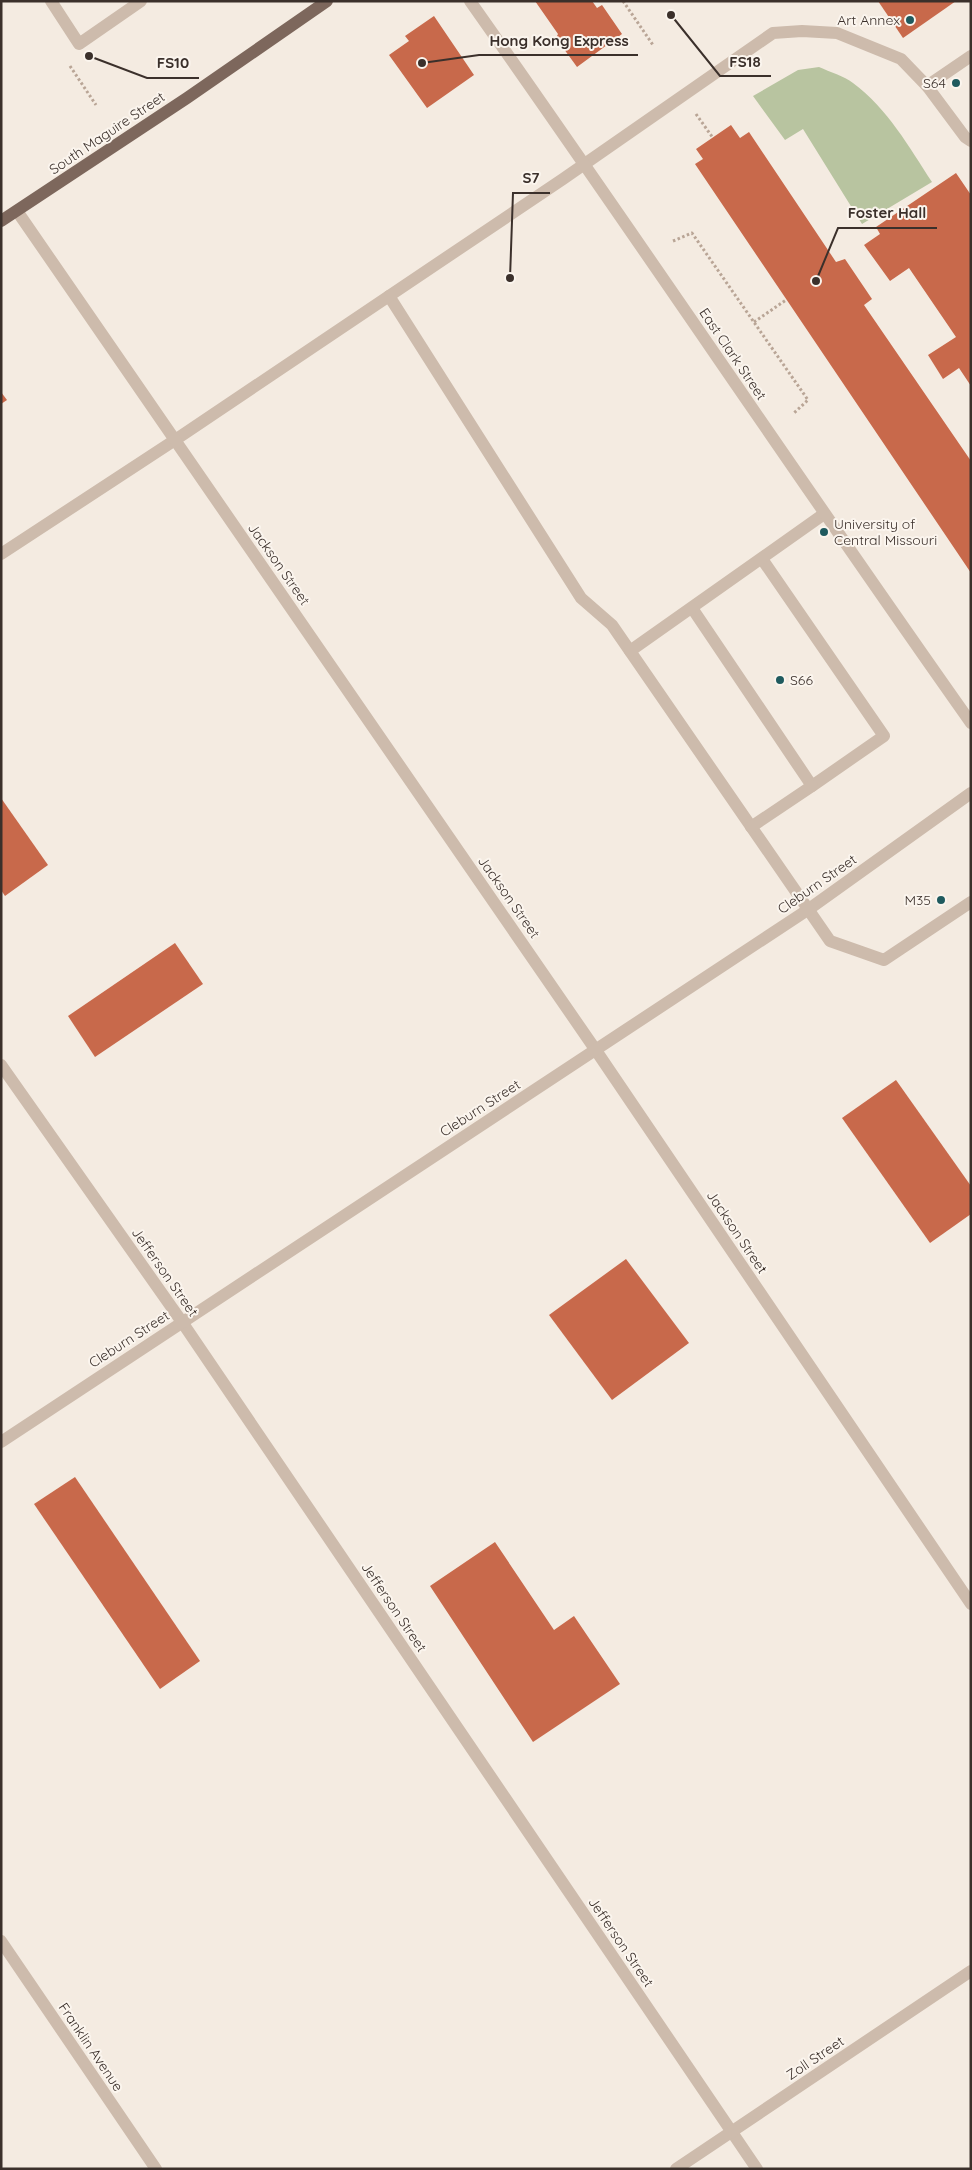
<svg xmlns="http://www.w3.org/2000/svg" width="972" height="2170" font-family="Quicksand,sans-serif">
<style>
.green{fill:#b8c4a0}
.building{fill:#c8694b}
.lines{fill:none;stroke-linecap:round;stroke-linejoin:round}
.path{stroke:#b9a596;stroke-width:3;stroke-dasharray:2.5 2.5;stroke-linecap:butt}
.service{stroke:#cdbbac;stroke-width:12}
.minor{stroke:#cdbbac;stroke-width:12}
.tertiary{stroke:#cdbbac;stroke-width:12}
.primary{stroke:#7d675c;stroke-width:12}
.poi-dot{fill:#1f5a5e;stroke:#fbf5ee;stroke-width:2}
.labels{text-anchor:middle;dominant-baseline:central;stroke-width:4;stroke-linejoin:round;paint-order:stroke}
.poi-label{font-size:14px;fill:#3b302b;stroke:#fbf5ee;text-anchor:end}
.street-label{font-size:14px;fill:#3b302b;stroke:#fbf5ee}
.leader{fill:none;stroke:#3b302b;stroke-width:2}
.callout-dot{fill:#3b302b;stroke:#fbf5ee;stroke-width:2}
.callout-label{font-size:15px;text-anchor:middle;font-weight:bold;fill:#3b302b;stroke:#fbf5ee;stroke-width:4;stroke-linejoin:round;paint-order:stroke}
</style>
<rect width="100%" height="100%" fill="#f4ebe1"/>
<!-- green -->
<path class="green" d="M819,67c11,5 25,9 34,16 35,26 56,64 79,99l-70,42 -59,-95 -18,11 -32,-44 45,-26z"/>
<!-- building -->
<g class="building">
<path d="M535,1h57l5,7 5,-3 20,29 -45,33 -21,-29 2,-4z"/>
<path d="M878,1h78l-53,37z"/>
<path d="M434,16l40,59 -47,33 -38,-53 20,-14 -4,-5z"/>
<path d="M731,125l9,13 9,-6 87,130 9,-3 27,40 -8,6 107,156v112l-276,-409 8,-5 -7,-10z"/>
<path d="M956,173l15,22v191l-12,-18 -16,11 -15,-24 28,-18 -47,-69 -19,13 -26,-36 16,-11 -4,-7z"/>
<path d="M1,392l6,8 -6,4z"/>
<path d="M1,798l47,67 -43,31 -4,-6z"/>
<path d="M175,943l28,41 -108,73 -27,-41z"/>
<path d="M896,1080l75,106v28l-41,29 -88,-125z"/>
<path d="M626,1259l63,84 -77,57 -63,-85z"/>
<path d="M75,1477l125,184 -40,28 -126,-185z"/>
<path d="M495,1542l59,88 20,-14 46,68 -87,58 -103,-156z"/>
</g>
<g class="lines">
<!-- path -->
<g class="path">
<path d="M623,1l30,44"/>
<path d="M70,66l26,39"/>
<path d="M696,114l17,24"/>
<path d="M673,241l19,-8 116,167 -14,13"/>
<path d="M754,322l32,-22"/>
</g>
<!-- service -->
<g class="service">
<path d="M51,1l28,43 62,-43"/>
<path d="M927,86l44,-30"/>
<path d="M389,296l192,302 31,27 218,316 54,19 87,-58"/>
<path d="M1,554l174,-114 388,-261 210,-146 29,-2 35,2 64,26 26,27 38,51 6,4"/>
<path d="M692,608l120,178 72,-50 -122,-177"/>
<path d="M630,651l194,-137"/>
<path d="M751,827l61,-41"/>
</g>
<!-- minor -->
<g class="minor">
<path d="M17,211l578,838 376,555"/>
<path d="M1,1065l181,257 575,847"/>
<path d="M1,1442l808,-533 162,-116"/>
<path d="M1,1941l155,228"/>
<path d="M676,2169l295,-198"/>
</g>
<!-- tertiary -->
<path class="tertiary" d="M470,1c169,239 332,483 501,722"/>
<!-- primary -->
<path class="primary" d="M1,221l186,-123 140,-97"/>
</g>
<!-- markers -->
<g class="poi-dot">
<circle cx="910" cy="20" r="5"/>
<circle cx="956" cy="83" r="5"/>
<circle cx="824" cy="532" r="5"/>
<circle cx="780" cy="680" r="5"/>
<circle cx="941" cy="900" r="5"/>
</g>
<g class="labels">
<!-- poi labels -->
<g class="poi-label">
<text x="900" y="20">Art Annex</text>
<text x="946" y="83">S64</text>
<text x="834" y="524" text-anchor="start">University of<tspan x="834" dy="16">Central Missouri</tspan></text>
<text x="790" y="680" text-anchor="start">S66</text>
<text x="931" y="900">M35</text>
</g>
<!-- street labels -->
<g class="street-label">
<text transform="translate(107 133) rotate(-34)">South Maguire Street</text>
<text transform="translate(733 354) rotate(56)">East Clark Street</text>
<text transform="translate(279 564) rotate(55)">Jackson Street</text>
<text transform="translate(817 884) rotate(-35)">Cleburn Street</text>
<text transform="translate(509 897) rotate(55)">Jackson Street</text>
<text transform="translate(480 1108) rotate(-33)">Cleburn Street</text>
<text transform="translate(737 1232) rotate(56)">Jackson Street</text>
<text transform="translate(165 1272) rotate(55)">Jefferson Street</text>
<text transform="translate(129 1339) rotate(-33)">Cleburn Street</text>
<text transform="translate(394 1607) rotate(56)">Jefferson Street</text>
<text transform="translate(621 1942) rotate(56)">Jefferson Street</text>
<text transform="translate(91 2047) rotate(56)">Franklin Avenue</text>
<text transform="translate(815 2058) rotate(-34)">Zoll Street</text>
</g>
</g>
<!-- callouts -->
<path class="leader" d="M422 63L479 55H638M671 15L720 76H771M89 56L147 78H199M510 278L513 193H550M816 281L838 228H937"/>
<g class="callout-dot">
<circle cx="422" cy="63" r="5"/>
<circle cx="671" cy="15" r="5"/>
<circle cx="89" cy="56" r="5"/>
<circle cx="510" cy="278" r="5"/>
<circle cx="816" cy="281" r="5"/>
</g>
<g class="callout-label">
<text x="559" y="46">Hong Kong Express</text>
<text x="745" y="67">FS18</text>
<text x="173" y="68">FS10</text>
<text x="531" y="183">S7</text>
<text x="887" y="218">Foster Hall</text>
</g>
<!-- border -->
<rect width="972" height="2170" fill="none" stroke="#3b302b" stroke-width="5"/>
</svg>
